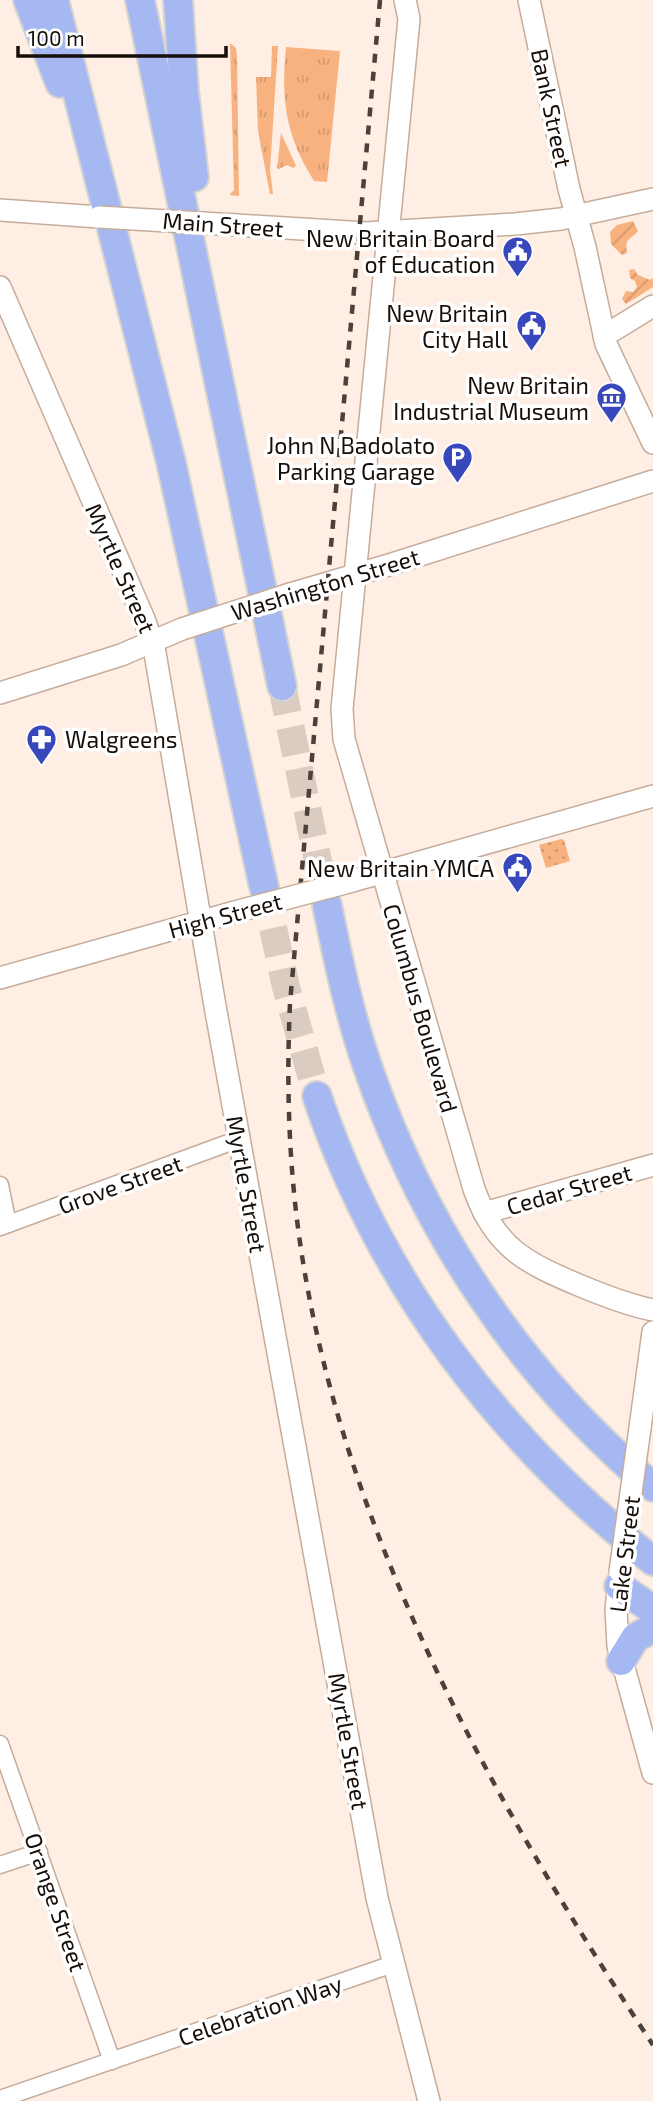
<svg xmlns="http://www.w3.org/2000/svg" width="653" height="2101" font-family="'Exo 2',sans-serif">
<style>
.grass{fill:url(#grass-tufts)}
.park{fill:url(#park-dots)}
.garden{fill:url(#garden-furrows)}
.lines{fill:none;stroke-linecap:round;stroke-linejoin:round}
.highway-tunnel{stroke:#dbccc2;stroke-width:28;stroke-dasharray:28 14;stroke-linecap:butt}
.street-casing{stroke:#c5ac9b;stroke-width:19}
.secondary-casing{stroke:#c5ac9b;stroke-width:24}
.highway-casing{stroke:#d5d4d3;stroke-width:32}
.street{stroke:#fff;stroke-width:16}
.secondary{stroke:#fff;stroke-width:21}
.highway{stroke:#a6b8f2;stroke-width:28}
.rail{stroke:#4b413a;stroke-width:4.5;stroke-dasharray:9 9;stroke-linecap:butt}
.secondary-bridge-casing{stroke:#c5ac9b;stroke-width:24;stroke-linecap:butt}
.secondary-bridge{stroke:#fff;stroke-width:21}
.labels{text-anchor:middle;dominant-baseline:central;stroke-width:7;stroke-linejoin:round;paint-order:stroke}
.street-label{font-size:23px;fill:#160e08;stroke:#fff}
.poi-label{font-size:23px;fill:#160e08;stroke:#fff;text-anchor:end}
</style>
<defs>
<pattern id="grass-tufts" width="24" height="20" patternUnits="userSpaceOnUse" patternTransform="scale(1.75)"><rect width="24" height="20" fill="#f8b280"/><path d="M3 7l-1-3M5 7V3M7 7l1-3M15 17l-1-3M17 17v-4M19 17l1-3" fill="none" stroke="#d4986d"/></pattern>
<pattern id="park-dots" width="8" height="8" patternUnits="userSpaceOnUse" patternTransform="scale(1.75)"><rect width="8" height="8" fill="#f8b280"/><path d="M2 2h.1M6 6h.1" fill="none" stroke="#d4986d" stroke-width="1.8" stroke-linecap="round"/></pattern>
<pattern id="garden-furrows" width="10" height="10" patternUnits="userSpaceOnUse" patternTransform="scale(1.75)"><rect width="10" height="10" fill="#f8b280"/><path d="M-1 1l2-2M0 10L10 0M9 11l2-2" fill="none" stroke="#d4986d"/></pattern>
</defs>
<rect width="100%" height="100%" fill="#feeee3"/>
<!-- grass -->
<g class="grass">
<path d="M230,43l6,5 1,8 2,140 -10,-1 5,-5z"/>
<path d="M272,46h6l-8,124 3,24h-3l-12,-63 -2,-54h15z"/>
<path d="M286,47l54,4 -13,131 -13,-1c-29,-46 -33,-82 -28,-134z"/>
<path d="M281,133l15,33 -3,2 -6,-3 -8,4 -2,-1z"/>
</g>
<!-- park -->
<path class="park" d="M561,839l3,1 6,21 -24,7 -7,-23z"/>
<!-- garden -->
<g class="garden">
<path d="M633,221l5,10c-9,10 -13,6 -11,22l-5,2 -11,-11 -1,-12 7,-7z"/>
<path d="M634,269l4,6 12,5 3,-2v9l-27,17 -4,-5 4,-8 7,1 4,-5 -2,-6 -5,-3 -1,-8z"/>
</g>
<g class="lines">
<!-- highway-tunnel -->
<g class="highway-tunnel">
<path d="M282,686l45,219"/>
<path d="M264,887l22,100 31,109"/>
</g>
<defs>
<g id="street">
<path d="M0,1185l8,39"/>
<path d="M0,1227l239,-88"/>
<path d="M0,1744l112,317"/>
<path d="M0,1865l39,-13"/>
<path d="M0,2099l393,-135"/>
</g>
<g id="secondary">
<path d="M405,0l4,19 -67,690 2,30 130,450c21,59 52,74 107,97 24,10 47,19 72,24"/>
<path d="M529,0l40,189 16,58 21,97 47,99"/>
<path d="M0,210l99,7"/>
<path d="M237,225l129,8 149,-9 46,-5 92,-20"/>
<path d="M0,287l144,332 10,28 61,359 162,892 52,203"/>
<path d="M604,336l49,-30"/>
<path d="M290,594l102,-30 261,-83"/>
<path d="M0,693l121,-38 61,-26"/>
<path d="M349,882l304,-86"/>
<path d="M0,978l231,-65"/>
<path d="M484,1213l169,-48"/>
<path d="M640,1428l13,-96"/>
<path d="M620,1574l-4,35 2,37 35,127"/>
</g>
<g id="highway">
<path d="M28,0l32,83"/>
<path d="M54,0l117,462 93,425"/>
<path d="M140,0l142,686"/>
<path d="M178,0l6,91 10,86"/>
<path d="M327,905c11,54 22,108 40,160 56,164 153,310 286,422"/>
<path d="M317,1096c63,187 182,343 336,465"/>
<path d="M619,1586l34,24"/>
<path d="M621,1661l14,-23 18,-10"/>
</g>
</defs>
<!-- street casing -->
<use href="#street" class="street-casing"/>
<!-- secondary casing -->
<use href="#secondary" class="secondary-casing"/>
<!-- highway casing -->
<use href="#highway" class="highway-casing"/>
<!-- street -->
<use href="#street" class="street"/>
<!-- secondary -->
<use href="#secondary" class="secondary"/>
<!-- highway -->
<use href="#highway" class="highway"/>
<!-- rail -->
<path class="rail" d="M380,0l-90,1003c-4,87 -1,173 13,259 46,283 194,547 350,783"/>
<defs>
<g id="secondary-bridge">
<path d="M99,217l138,8"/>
<path d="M182,629l108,-35"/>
<path d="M231,913l118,-31"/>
<path d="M620,1572l20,-144"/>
</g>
</defs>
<!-- secondary-bridge casing -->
<use href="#secondary-bridge" class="secondary-bridge-casing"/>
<!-- secondary-bridge -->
<use href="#secondary-bridge" class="secondary-bridge"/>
</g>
<!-- icons -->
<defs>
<symbol id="civic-pin" viewBox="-11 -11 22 30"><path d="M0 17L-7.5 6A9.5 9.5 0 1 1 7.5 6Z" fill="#3848bb" stroke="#fff"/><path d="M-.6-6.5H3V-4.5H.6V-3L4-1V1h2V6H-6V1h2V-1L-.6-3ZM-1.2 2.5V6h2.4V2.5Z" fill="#fff"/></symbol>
<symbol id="museum-pin" viewBox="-11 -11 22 30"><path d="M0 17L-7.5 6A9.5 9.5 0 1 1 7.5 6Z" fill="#3848bb" stroke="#fff"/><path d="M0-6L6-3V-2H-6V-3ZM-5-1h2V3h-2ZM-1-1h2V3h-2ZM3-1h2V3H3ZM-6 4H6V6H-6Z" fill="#fff"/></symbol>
<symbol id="parking-pin" viewBox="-11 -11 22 30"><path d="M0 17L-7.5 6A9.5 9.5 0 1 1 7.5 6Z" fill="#3848bb" stroke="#fff"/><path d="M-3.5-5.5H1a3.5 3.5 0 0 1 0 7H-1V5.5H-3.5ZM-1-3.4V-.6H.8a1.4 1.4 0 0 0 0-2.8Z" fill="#fff"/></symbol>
<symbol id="pharmacy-pin" viewBox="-11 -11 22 30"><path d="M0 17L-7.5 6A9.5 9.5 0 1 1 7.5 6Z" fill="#3848bb" stroke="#fff"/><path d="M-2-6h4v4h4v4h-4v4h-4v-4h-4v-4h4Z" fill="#fff"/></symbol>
</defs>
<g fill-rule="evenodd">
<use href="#civic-pin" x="500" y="234" width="35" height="47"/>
<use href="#civic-pin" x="514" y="308" width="35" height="47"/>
<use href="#museum-pin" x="594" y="380" width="35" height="47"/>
<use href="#parking-pin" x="440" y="440" width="35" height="47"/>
<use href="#pharmacy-pin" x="24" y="722" width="35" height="47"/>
<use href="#civic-pin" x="500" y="850" width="35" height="47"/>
</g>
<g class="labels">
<!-- street labels -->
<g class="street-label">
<text transform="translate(552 108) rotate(78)">Bank Street</text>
<text transform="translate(223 224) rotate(4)">Main Street</text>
<text transform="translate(121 568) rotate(66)">Myrtle Street</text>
<text transform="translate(325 584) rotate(-17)">Washington Street</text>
<text transform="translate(225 915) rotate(-15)">High Street</text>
<text transform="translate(421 1008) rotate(74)">Columbus Boulevard</text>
<text transform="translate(120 1184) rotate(-20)">Grove Street</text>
<text transform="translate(247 1184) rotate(80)">Myrtle Street</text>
<text transform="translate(569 1189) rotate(-16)">Cedar Street</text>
<text transform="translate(624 1554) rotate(-83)">Lake Street</text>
<text transform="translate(349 1741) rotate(80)">Myrtle Street</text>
<text transform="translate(56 1902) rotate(71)">Orange Street</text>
<text transform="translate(260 2010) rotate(-19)">Celebration Way</text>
</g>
<!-- poi labels -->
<g class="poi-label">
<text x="495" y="238">New Britain Board<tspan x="495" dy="26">of Education</tspan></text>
<text x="508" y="313">New Britain<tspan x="508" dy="26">City Hall</tspan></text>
<text x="589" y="385">New Britain<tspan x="589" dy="26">Industrial Museum</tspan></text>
<text x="435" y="445">John N Badolato<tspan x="435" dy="26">Parking Garage</tspan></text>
<text x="65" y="739" text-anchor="start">Walgreens</text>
<text x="494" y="868">New Britain YMCA</text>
</g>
</g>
<!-- scale -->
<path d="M18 46v10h208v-10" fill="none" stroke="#160e08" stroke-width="3.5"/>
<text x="28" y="46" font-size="21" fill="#160e08" stroke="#ffffff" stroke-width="5" paint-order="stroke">100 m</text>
</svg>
